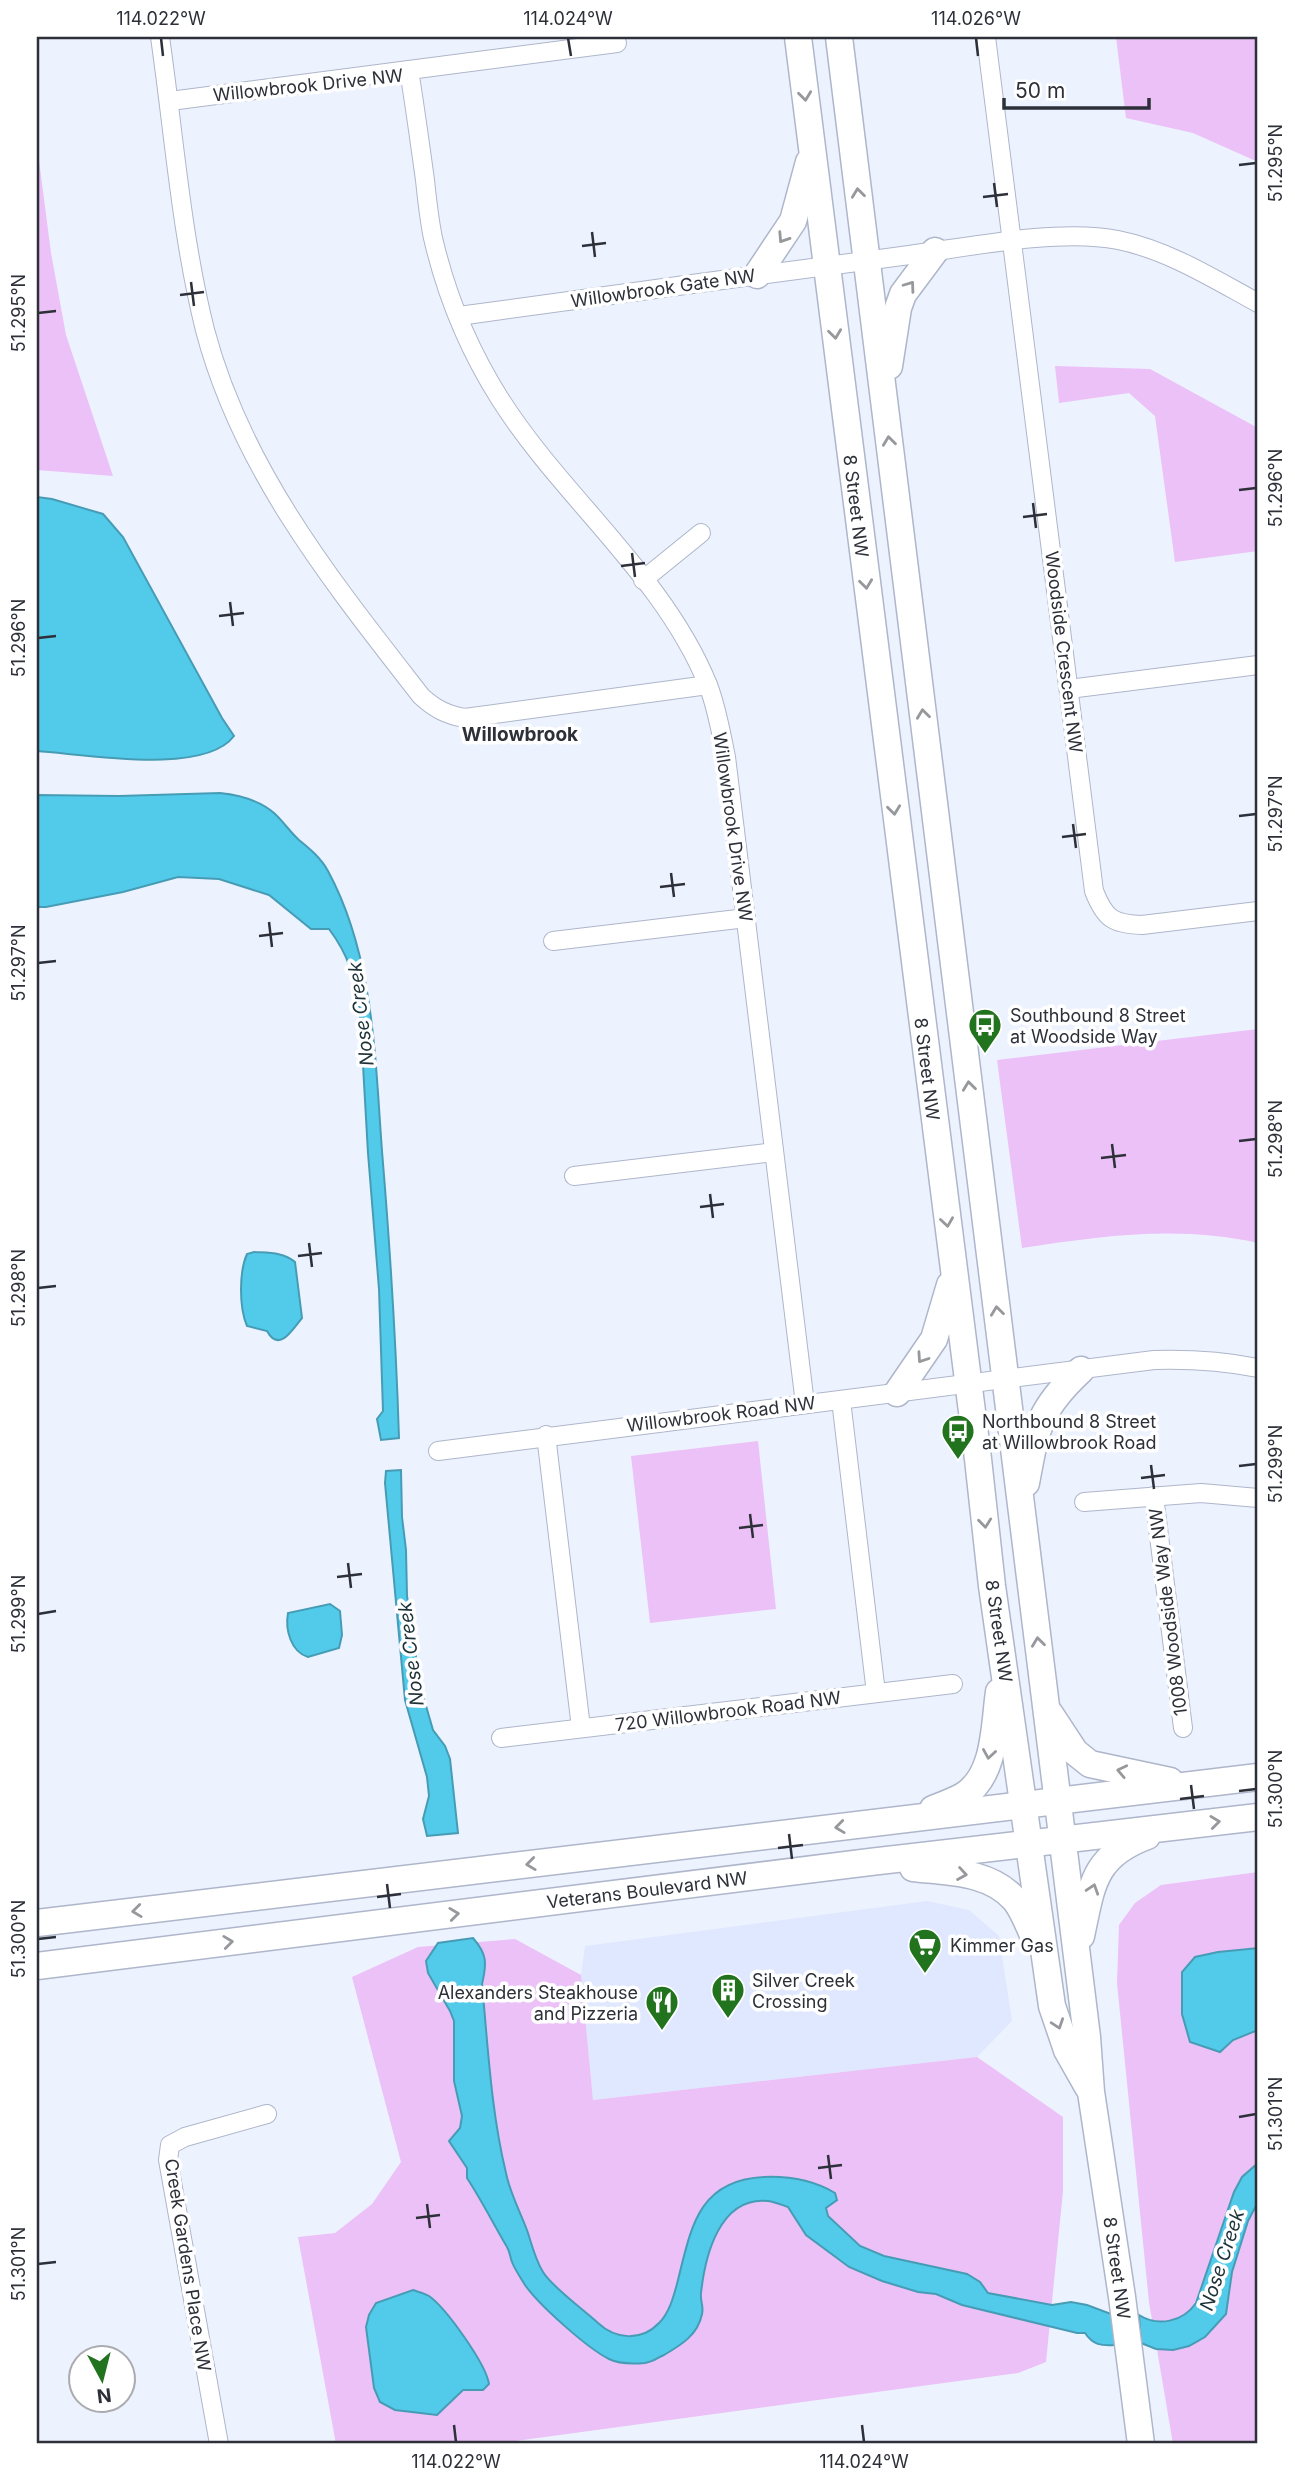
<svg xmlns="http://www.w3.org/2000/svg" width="1295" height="2481" font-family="Inter,sans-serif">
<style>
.built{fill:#dfe8fe}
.green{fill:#ebc1f7}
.water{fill:#52cbeb;stroke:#479cb5;stroke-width:2}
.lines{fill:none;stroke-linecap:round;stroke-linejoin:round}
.street-casing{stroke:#aeb6ca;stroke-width:20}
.secondary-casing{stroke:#aeb6ca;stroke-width:29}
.street{stroke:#fff;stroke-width:18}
.secondary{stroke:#fff;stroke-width:26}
.oneway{stroke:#96989c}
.ticks{fill:none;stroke:#2d3038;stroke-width:2.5}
.labels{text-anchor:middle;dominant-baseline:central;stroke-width:7;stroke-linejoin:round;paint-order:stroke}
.street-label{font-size:18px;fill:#2d3038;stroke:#fff}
.poi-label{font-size:18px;fill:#2d3038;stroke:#fff;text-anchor:start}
.neighbourhood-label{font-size:19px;font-weight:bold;fill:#2d3038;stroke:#fff}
.water-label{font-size:19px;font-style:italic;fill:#1d3238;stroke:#fff}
.neatline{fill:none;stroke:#2d3038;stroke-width:2.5}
.ticks-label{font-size:18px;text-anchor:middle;fill:#2d3038}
</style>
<rect width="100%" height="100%" fill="#edf2ff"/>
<!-- built -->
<path class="built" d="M927,1901l42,9 30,26 13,85 -35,36 -384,43 -12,-125 4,-29z"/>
<!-- green -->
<g class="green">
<path d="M1116,37h142v125l-65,-29 -67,-15z"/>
<path d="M37,145l14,108 15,82 47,141 -76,-6z"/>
<path d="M1055,366l95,3 108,59v123l-83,11 -20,-146 -26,-23 -70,10z"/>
<path d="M1258,1029v214c-79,-18 -157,-7 -236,5l-25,-188z"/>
<path d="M758,1441l18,168 -126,14 -19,-167z"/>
<path d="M1258,1872v572h-85l-24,-142 -32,-319 2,-58 16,-22 26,-18z"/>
<path d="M515,1939l66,36 12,125 384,-43 86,60v74l-17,171 -28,11 -525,71h-157l-38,-207 37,-4 37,-29 29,-42 -49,-185 66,-30z"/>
</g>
<!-- water -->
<g class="water">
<path d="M37,497l15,2 51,15 20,23 99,181 12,18c-30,40 -150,18 -197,15z"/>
<path d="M220,793c19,2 39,7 54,20 9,8 16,19 25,27 11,9 22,18 29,31 46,85 47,187 54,280 8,96 14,191 17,287l-18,2 -4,-21 6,-8 -4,-122 -11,-136 -8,-141c-6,-35 -10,-55 -31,-83h-18l-42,-34 -50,-16 -41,-2 -55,15 -77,15h-9v-112l82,1z"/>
<path d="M254,1252c15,1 29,0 41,10l7,56c-10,12 -23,35 -35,13l-20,-5c-8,-19 -8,-54 0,-72z"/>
<path d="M401,1470l1,47 4,33 1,46 13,89 13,45 12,16 5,13 8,74 -31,3 -4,-17 6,-23 -2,-19 -22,-77 -20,-217 1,-12z"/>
<path d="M330,1604l10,7 2,24 -3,13 -31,9c-17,-5 -23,-27 -20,-44z"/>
<path d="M473,1938c14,16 14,25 9,46 6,63 9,127 24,189 4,21 15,40 22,60 4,13 8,28 15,39 9,15 41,38 55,51 17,16 43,19 61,0 11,-11 15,-28 19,-43 13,-52 20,-100 86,-103 25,-1 49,3 71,16l2,7 -11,8 2,8 32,30 24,10 83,18 13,8 8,11 64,12 19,-3 16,3 24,9 4,31c-14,1 -22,0 -30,-12h-8l-115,-28 -26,-11 -18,-2 -36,-11 -33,-14 -43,-32 -18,-28c-6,-2 -13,-5 -20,-6 -49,-5 -63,56 -67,92 -1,8 3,14 1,21 -4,21 -21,31 -38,41 -7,3 -11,7 -19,8 -12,1 -26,1 -36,-4 -22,-11 -70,-54 -84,-74 -4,-7 -10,-15 -13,-23 -2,-5 -2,-10 -5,-15 -13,-22 -25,-46 -40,-69v-10l-18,-27 11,-13 2,-12 -8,-35v-60l-4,-10 -22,-38 -2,-12 12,-18z"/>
<path d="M1258,1948v82l-25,10 -13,12 -30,-10 -8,-28v-42l13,-15 23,-5z"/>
<path d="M1258,2163v39l-10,19 -16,51 -6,42 -21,23 -16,9 -16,4 -17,-1 -15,-6 -2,-28c19,12 44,7 57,-12l38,-111 8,-15z"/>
<path d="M413,2290c5,2 11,3 16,6 17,12 57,68 60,88l-6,6h-20l-26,25 -42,-5 -15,-8 -6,-14 -8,-61 3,-12 7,-12z"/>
</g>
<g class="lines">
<defs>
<g id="street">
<path d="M160,37c14,97 21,197 45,293 37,141 129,254 216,366 14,13 26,19 44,22l243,-33"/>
<path d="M986,37l108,854c11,28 19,33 48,34l116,-14"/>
<path d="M409,70l208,-27"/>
<path d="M170,101l239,-31c6,37 11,74 16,110 2,19 4,39 8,58 13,56 36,112 67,161 62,98 164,177 208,286 9,23 13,48 18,72l79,647"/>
<path d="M459,316c148,-20 295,-41 443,-60 62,-8 155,-28 216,-16 50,10 96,39 140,63"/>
<path d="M643,580l58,-47"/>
<path d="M1069,689l189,-24"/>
<path d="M553,941l193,-23"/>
<path d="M574,1176l200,-24"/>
<path d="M841,1400l35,293"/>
<path d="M546,1435l35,293"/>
<path d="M438,1451l716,-91c36,-1 69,1 104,8"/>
<path d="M1154,1496l29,232"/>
<path d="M1084,1502l117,-9 57,5"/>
<path d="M501,1738l452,-54"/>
<path d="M219,2444l-51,-284 2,-15 15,-8 82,-23"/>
</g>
<g id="secondary">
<path d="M798,37l180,1422 14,127 60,420 15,44 21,37"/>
<path d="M839,37l248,2000 4,55 31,205 19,147"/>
<path d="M757,275l36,-54 16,-59"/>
<path d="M889,366l9,-58 5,-14 32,-43"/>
<path d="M897,1393l37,-54 16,-54"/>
<path d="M1026,1483c10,-55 13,-74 55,-113"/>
<path d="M1050,1714l25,38 15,12 80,17"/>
<path d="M933,1809c10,-4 21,-8 30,-13 33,-20 31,-70 36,-104"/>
<path d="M913,1868c35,4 77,3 102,32 9,11 14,27 20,39"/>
<path d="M37,1923l1221,-146"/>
<path d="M1081,1936c11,-51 12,-80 66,-100"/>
<path d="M37,1966l833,-104 388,-45"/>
</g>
</defs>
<!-- street casing -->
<use href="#street" class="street-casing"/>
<!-- secondary casing -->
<use href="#secondary" class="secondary-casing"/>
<!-- street -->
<use href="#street" class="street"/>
<!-- secondary -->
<use href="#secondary" class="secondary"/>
</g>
<!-- one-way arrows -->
<defs><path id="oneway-chevron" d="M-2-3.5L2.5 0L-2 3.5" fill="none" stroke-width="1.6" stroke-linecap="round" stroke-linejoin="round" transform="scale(1.75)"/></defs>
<g class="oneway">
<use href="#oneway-chevron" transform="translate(805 96) rotate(83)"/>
<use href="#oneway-chevron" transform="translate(858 193) rotate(-97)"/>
<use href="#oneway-chevron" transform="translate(783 238) rotate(123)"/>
<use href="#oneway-chevron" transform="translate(910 286) rotate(-54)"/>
<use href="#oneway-chevron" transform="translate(835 334) rotate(83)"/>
<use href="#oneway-chevron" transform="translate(889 441) rotate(-97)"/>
<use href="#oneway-chevron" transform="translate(866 584) rotate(83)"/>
<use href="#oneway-chevron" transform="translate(923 714) rotate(-97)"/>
<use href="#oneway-chevron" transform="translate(894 810) rotate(83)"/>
<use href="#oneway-chevron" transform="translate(969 1086) rotate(-97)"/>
<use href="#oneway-chevron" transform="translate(947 1222) rotate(82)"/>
<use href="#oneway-chevron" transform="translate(997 1311) rotate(-97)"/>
<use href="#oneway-chevron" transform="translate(922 1358) rotate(124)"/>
<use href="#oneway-chevron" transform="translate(985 1523) rotate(84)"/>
<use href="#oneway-chevron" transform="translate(1038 1642) rotate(-97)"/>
<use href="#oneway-chevron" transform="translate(989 1754) rotate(99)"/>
<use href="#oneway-chevron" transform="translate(1122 1771) rotate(-168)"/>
<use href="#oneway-chevron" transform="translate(1215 1822) rotate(-7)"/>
<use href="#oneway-chevron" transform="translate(840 1827) rotate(173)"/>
<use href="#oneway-chevron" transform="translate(531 1864) rotate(173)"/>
<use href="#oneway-chevron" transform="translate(962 1874) rotate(9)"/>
<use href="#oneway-chevron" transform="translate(1093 1889) rotate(-72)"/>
<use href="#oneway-chevron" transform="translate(137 1911) rotate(173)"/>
<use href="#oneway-chevron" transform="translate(454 1914) rotate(-7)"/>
<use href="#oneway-chevron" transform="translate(228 1942) rotate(-7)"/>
<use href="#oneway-chevron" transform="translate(1058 2024) rotate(71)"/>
</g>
<!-- ticks -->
<path class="ticks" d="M161,38l2,18M568,38l3,18M976,38l2,18M1239,165l17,-2M994,183l3,24M983,197l25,-3M592,232l3,25M582,246l24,-3M191,282l3,24M180,295l24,-3M38,313l18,-2M1239,490l17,-2M1033,503l3,25M1023,517l24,-3M632,553l3,24M621,566l24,-3M230,602l3,24M219,616l25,-3M38,638l18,-2M1239,816l17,-2M1073,824l3,24M1062,837l24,-3M671,873l3,24M660,887l25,-3M269,922l3,25M259,936l24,-3M38,963l18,-2M1239,1141l17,-2M1112,1144l3,24M1101,1158l25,-3M710,1194l3,24M700,1207l24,-3M309,1243l3,24M298,1256l24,-3M38,1288l18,-2M1151,1465l3,24M1239,1466l17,-2M1141,1478l24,-3M750,1514l3,24M739,1528l24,-3M348,1563l3,25M337,1577l25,-3M38,1614l18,-3M1191,1785l3,24M1239,1791l17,-2M1180,1799l24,-3M789,1834l3,25M778,1848l25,-3M387,1884l3,24M377,1897l24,-3M38,1939l18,-2M1239,2117l17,-3M828,2155l3,24M818,2168l24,-3M427,2204l3,24M416,2218l24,-3M38,2264l18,-2M454,2425l2,17M862,2425l2,17"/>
<!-- icons -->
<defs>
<symbol id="bus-pin" viewBox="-11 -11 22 30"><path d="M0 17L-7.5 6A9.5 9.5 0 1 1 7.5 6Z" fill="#22731d" stroke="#fff"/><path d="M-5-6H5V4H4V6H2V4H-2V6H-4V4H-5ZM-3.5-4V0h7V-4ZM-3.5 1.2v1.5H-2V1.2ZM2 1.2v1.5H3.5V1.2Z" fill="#fff"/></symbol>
<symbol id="supermarket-pin" viewBox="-11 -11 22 30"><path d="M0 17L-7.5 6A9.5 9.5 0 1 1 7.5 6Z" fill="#22731d" stroke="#fff"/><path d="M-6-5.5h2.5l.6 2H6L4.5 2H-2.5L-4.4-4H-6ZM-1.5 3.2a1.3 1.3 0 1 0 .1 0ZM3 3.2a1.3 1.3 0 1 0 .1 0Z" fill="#fff"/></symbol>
<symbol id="building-pin" viewBox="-11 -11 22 30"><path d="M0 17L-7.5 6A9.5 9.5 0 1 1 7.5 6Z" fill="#22731d" stroke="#fff"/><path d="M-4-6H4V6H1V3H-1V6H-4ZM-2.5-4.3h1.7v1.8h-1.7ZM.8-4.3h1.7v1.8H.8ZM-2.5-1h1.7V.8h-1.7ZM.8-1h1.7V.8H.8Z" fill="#fff"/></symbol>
<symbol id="restaurant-pin" viewBox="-11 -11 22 30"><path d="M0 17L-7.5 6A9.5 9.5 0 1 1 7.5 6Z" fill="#22731d" stroke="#fff"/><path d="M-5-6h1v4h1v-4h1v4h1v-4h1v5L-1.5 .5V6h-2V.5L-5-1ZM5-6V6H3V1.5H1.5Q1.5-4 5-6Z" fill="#fff"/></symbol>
</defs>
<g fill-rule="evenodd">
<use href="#bus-pin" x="966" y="1006" width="38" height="52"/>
<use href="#bus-pin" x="939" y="1412" width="38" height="52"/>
<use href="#supermarket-pin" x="906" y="1926" width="38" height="52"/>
<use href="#building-pin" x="709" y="1971" width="38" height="52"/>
<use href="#restaurant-pin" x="643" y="1983" width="38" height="52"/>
</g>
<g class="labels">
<!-- street labels -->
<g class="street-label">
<text transform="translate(308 85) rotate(-6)">Willowbrook Drive NW</text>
<text transform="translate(663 288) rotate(-8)">Willowbrook Gate NW</text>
<text transform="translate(856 506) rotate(83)">8 Street NW</text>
<text transform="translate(1064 652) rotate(83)">Woodside Crescent NW</text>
<text transform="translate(733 827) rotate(82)">Willowbrook Drive NW</text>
<text transform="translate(927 1069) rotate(83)">8 Street NW</text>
<text transform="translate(721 1414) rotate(-7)">Willowbrook Road NW</text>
<text transform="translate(1168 1612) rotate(-97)">1008 Woodside Way NW</text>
<text transform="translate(999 1631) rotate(82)">8 Street NW</text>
<text transform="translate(728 1711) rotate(-7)">720 Willowbrook Road NW</text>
<text transform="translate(647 1890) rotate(-7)">Veterans Boulevard NW</text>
<text transform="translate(188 2265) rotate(81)">Creek Gardens Place NW</text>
<text transform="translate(1117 2268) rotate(82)">8 Street NW</text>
</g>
<!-- poi labels -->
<g class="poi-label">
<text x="1010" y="1015">Southbound 8 Street<tspan x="1010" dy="21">at Woodside Way</tspan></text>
<text x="982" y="1421">Northbound 8 Street<tspan x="982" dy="21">at Willowbrook Road</tspan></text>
<text x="950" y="1945">Kimmer Gas</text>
<text x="752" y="1980">Silver Creek<tspan x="752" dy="21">Crossing</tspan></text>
<text x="638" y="1992" text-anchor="end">Alexanders Steakhouse<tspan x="638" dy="21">and Pizzeria</tspan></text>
</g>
<!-- neighbourhood labels -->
<g class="neighbourhood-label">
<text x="520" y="734">Willowbrook</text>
</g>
<!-- water labels -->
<g class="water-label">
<text transform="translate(361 1014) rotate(-97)">Nose Creek</text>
<text transform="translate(411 1654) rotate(-97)">Nose Creek</text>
<text transform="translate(1222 2260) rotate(-72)">Nose Creek</text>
</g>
</g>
<!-- border -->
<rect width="1295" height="2481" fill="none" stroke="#ffffff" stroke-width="77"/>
<!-- north arrow -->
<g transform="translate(102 2379) rotate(173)"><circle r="33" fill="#ffffff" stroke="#abacaf" stroke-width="2"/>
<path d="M0-5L12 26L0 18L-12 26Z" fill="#22731d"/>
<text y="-10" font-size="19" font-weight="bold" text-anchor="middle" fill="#2d3038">N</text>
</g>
<!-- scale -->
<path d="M1004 98v10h145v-10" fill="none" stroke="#2d3038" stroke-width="3.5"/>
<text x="1015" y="98" font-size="21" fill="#2d3038" stroke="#ffffff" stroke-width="5" paint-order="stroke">50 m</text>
<rect x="38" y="38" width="1218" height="2404" class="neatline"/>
<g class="ticks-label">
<text x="161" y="25">114.022°W</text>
<text x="568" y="25">114.024°W</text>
<text x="976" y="25">114.026°W</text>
<text transform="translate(1276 163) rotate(-90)" y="6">51.295°N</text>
<text transform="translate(19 313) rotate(-90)" y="6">51.295°N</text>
<text transform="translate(1276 488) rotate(-90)" y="6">51.296°N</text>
<text transform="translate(19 638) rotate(-90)" y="6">51.296°N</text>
<text transform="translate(1276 814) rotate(-90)" y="6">51.297°N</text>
<text transform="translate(19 963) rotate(-90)" y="6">51.297°N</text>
<text transform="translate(1276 1139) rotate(-90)" y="6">51.298°N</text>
<text transform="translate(19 1288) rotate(-90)" y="6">51.298°N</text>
<text transform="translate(1276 1464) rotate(-90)" y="6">51.299°N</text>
<text transform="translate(19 1614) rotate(-90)" y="6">51.299°N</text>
<text transform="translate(1276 1789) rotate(-90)" y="6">51.300°N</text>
<text transform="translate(19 1939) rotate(-90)" y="6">51.300°N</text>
<text transform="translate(1276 2114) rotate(-90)" y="6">51.301°N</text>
<text transform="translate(19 2264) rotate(-90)" y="6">51.301°N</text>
<text x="456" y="2468">114.022°W</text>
<text x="864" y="2468">114.024°W</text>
</g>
</svg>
